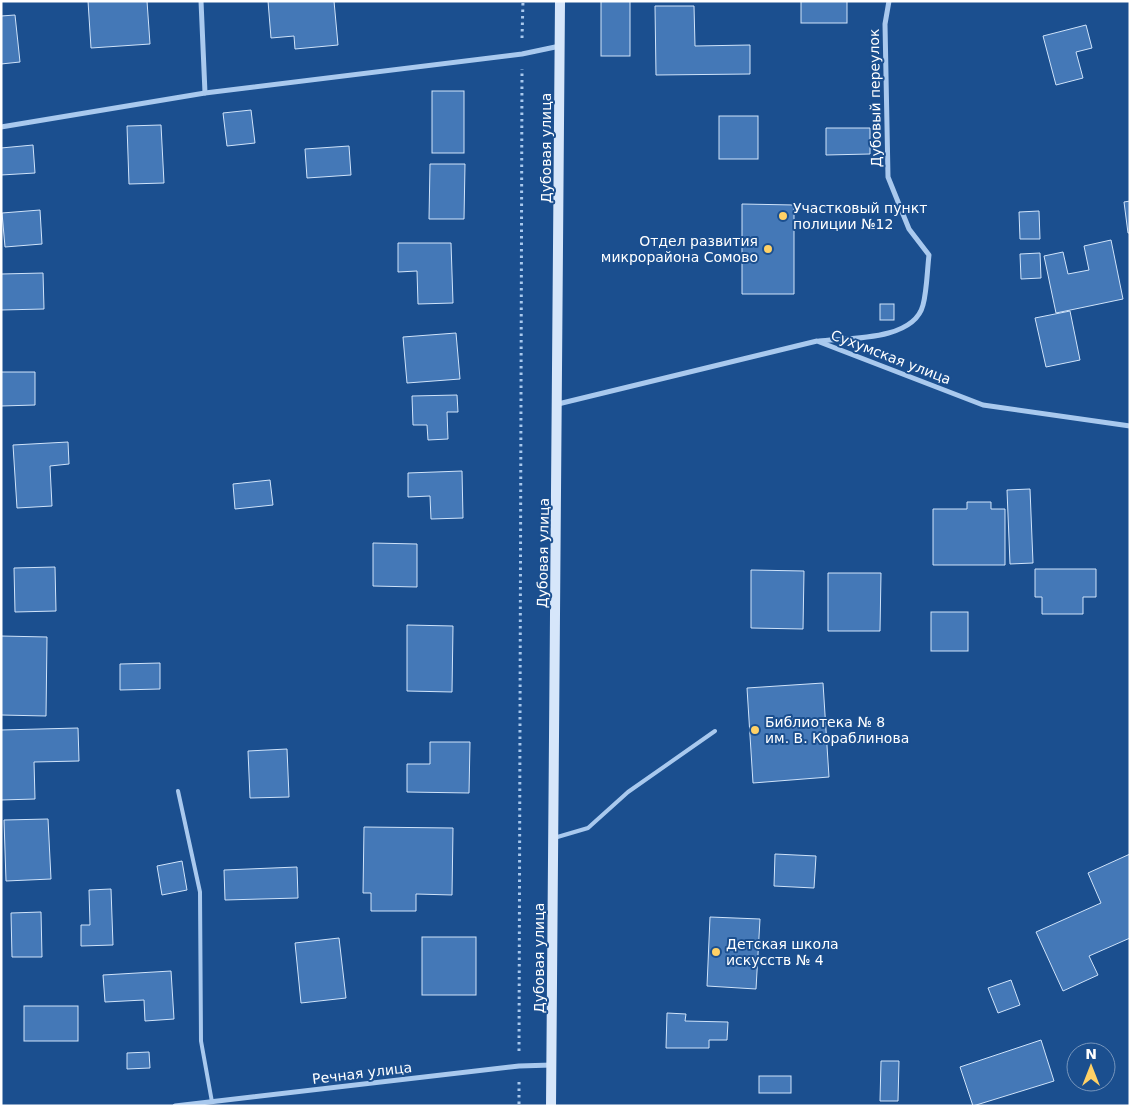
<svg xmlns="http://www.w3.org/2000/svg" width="1131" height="1107" font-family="'DejaVu Sans',sans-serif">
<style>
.building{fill:#4478b7;stroke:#cfe3fa}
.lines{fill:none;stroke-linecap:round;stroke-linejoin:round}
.path{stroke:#a9c9ee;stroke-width:3;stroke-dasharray:2.5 4;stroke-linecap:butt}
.lane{stroke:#a9c9ee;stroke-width:4}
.street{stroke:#a9c9ee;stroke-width:5}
.secondary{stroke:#d6e6fa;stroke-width:10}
.poi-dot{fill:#ffd166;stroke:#1b4f8f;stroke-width:2}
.labels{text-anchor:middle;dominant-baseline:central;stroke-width:4;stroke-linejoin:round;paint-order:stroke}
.street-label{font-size:14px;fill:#fff;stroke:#1b4f8f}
.poi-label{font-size:14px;fill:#fff;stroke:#1b4f8f;text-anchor:start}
</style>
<rect width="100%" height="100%" fill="#1b4f8f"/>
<!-- building -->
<g class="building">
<path d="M88,1h59l3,43 -59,4z"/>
<path d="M268,1h66l4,44 -43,4 -1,-13 -23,2z"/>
<rect x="601" y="1" width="29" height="55"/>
<rect x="801" y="1" width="46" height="22"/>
<path d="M655,6h39l1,40 55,-1v29l-94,1z"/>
<path d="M15,15l5,47 -19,2v-48z"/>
<path d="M1086,25l6,23 -16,4 7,26 -27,7 -13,-49z"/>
<rect x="432" y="91" width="32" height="62"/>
<path d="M251,110l4,33 -28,3 -4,-33z"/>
<rect x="719" y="116" width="39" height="43"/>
<path d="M161,125l3,58 -35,1 -2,-58z"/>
<path d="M826,128h44v26l-44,1z"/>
<path d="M33,145l2,28 -34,2v-27z"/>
<path d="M349,146l2,29 -44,3 -2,-29z"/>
<path d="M430,164h35l-1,55h-35z"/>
<path d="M1130,201v32h-2l-4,-31z"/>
<path d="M742,204l52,1v89h-52z"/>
<path d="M40,210l2,34 -37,3 -3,-34z"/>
<path d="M1039,211l1,28h-20l-1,-27z"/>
<path d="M1111,240l12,59 -67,14 -12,-57 19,-4 5,22 21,-4 -5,-24z"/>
<path d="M398,243h53l2,60 -35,1 -1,-33 -19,1z"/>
<path d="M1040,253l1,25 -20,1 -1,-25z"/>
<path d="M43,273l1,36 -43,1v-36z"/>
<rect x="880" y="304" width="14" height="16"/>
<path d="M1070,311l10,49 -34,7 -11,-49z"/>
<path d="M456,333l4,46 -53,4 -4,-46z"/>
<path d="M1,372h34v33l-34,1z"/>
<path d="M457,395l1,17h-11l1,27 -20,1 -1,-15h-14l-1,-29z"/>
<path d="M68,442l1,22 -19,2 2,40 -35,2 -4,-63z"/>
<path d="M462,471l1,47 -32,1 -1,-23 -22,1v-24z"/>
<path d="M270,480l3,25 -38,4 -2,-25z"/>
<path d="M1030,489l3,74 -23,1 -3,-74z"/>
<path d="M967,502h24v7h14v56h-72v-56h34z"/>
<path d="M373,543l44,1v43l-44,-1z"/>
<path d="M55,567l1,44 -41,1 -1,-44z"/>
<path d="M1035,569h61v28h-13v17h-41v-17h-7z"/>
<path d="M751,570l53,1 -1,58 -52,-1z"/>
<path d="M828,573h53l-1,58h-52z"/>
<rect x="931" y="612" width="37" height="39"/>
<path d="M407,625l46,1 -1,66 -45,-1z"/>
<path d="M1,636l46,1 -1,79 -45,-1z"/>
<path d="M160,663v26l-40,1v-26z"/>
<path d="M823,683l6,94 -76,6 -6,-95z"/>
<path d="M78,728l1,33 -45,1 1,37 -34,1v-70z"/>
<path d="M430,742h40l-1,51 -62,-1v-28h23z"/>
<path d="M287,749l2,48 -39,1 -2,-47z"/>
<path d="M48,819l3,60 -45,2 -2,-61z"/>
<path d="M364,827l89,1 -1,67 -36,-1v17h-45v-18h-8z"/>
<path d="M775,854l41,2 -2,32 -40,-2z"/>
<path d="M1130,854v84l-41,18 9,19 -35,16 -27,-59 65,-29 -13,-30z"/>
<path d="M182,861l5,29 -25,5 -5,-29z"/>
<path d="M297,867l1,31 -73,2 -1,-30z"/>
<path d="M111,889l2,56 -32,1v-21h9l-1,-35z"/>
<path d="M41,912l1,45h-30l-1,-44z"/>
<path d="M710,917l50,2 -4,70 -49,-3z"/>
<rect x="422" y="937" width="54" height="58"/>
<path d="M339,938l7,60 -45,5 -6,-60z"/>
<path d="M171,971l3,48 -29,2 -1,-21 -39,2 -2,-27z"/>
<path d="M1011,980l9,25 -22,8 -10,-25z"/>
<rect x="24" y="1006" width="54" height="35"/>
<path d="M667,1013l19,1 -1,7 43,1 -1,18h-18v8h-43z"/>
<path d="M1041,1040l13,41 -81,25 -13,-39z"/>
<path d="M149,1052l1,16 -23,1v-16z"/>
<path d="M881,1061h18l-1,40h-18z"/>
<rect x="759" y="1076" width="32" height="17"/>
</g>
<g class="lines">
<!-- path -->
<g class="path">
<path d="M522,38l1,-37"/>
<path d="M519,1051l3,-982"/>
<path d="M519,1082v24"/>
</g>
<!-- lane -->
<g class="lane">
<path d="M178,791l22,101 1,149 11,61"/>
<path d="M554,838l34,-10 40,-36 87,-61"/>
</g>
<!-- street -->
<g class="street">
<path d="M201,1l4,92"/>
<path d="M1,127l204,-34 317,-39 38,-8"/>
<path d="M819,341c29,-3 95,0 104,-36 4,-15 4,-33 6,-50l-20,-26 -21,-52 -3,-153 4,-23"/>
<path d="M558,404l259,-63 166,64 147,21"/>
<path d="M175,1106l344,-40 33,-1"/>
</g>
<!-- secondary -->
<path class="secondary" d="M551,1106l9,-1105"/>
</g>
<!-- markers -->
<g class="poi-dot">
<circle cx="783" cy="216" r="5"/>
<circle cx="768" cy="249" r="5"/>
<circle cx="755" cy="730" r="5"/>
<circle cx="716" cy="952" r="5"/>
</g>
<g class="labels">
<!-- street labels -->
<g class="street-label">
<text transform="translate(875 98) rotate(-91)">Дубовый переулок</text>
<text transform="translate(546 148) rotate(-90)">Дубовая улица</text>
<text transform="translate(891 357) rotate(21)">Сухумская улица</text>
<text transform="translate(543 553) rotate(-89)">Дубовая улица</text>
<text transform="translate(539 958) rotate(-90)">Дубовая улица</text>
<text transform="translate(362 1073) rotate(-7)">Речная улица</text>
</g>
<!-- poi labels -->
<g class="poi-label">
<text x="793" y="208">Участковый пункт<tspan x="793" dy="16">полиции №12</tspan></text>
<text x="758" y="241" text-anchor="end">Отдел развития<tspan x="758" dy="16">микрорайона Сомово</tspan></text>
<text x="765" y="722">Библиотека № 8<tspan x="765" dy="16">им. В. Кораблинова</tspan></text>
<text x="726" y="944">Детская школа<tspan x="726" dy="16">искусств № 4</tspan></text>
</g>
</g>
<!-- border -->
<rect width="1131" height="1107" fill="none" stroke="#ffffff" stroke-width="5"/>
<!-- north arrow -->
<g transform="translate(1091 1067)"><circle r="24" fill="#1b4f8f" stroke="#7695bc"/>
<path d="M0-4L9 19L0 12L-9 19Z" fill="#ffd166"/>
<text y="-8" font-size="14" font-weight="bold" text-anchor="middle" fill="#ffffff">N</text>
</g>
</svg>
